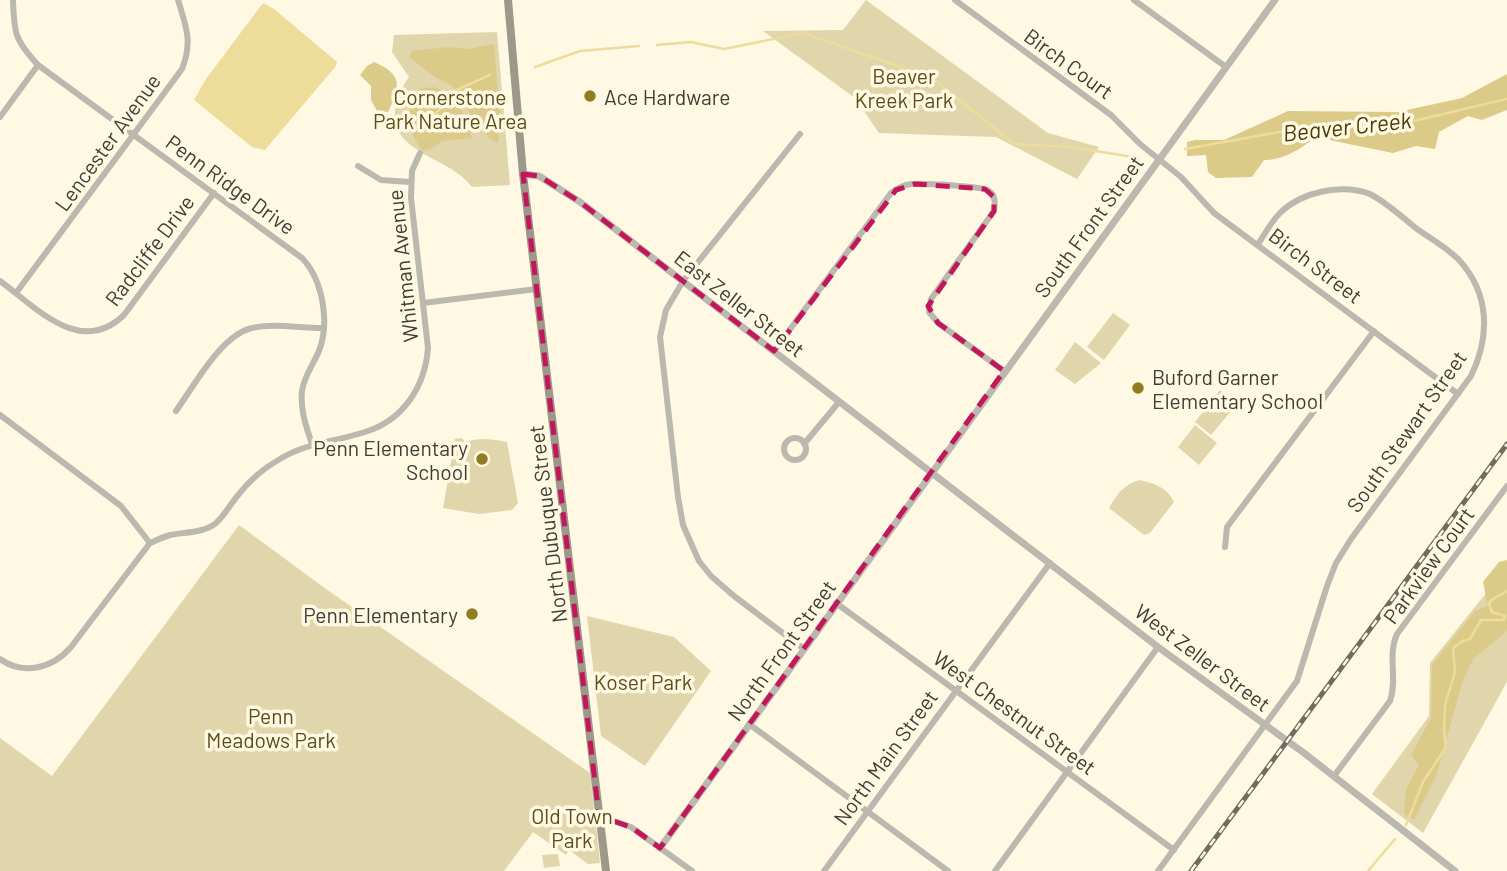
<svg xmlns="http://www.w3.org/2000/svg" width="1507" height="871" font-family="Barlow,sans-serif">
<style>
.green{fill:#e1d6ab}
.forest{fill:#dcca89}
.water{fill:#eedc9a}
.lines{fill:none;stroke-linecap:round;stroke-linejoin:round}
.stream{stroke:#eedc9a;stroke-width:2.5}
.minor{stroke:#bbb8af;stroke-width:6}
.tertiary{stroke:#bbb8af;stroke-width:7}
.secondary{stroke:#9c998b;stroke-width:8}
.rail-casing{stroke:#6f6c60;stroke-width:5}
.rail{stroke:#fff9e3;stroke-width:2.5;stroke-dasharray:8;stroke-linecap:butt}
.marked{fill:none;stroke:#c2185b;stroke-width:5;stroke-dasharray:14 9;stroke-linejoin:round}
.poi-dot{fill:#917c22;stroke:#fff9e3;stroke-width:2.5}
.labels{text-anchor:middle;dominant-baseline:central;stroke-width:7;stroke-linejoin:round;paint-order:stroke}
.street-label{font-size:21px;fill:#3f3d34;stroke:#fff9e3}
.park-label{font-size:21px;fill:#5b4e1d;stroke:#fff9e3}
.poi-label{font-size:21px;fill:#3f3d34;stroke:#fff9e3;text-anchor:start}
.water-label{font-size:23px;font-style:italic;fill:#493c06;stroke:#fff9e3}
</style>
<rect width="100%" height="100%" fill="#fff9e3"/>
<!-- green -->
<g class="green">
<path d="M866,0l182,133 51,14 -22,32 -81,-42 -117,-4 -24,-35 -92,-67 80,-1z"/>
<path d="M497,32l13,153 -38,2c-21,-31 -91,-34 -75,-86 3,-9 6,-16 12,-24l-17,-25 2,-17z"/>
<path d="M1113,313l17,12 -26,35 -17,-13z"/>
<path d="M1075,342l26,21 -26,21 -20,-14z"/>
<path d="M1220,390l17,14 -26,31 -16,-13z"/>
<path d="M1195,425l22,18 -18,22 -21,-18z"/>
<path d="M462,438l3,4c15,-5 27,-3 42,0l11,61 -6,7 -33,4 -36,-6 12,-69z"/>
<path d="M1140,480c15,4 27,7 34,22l-24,31 -6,2 -35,-27c8,-14 15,-24 31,-28z"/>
<path d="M239,525l87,64 264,184 10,90 -12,1 -19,-14 -3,5 -33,-23 -29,39h-504v-133l52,38z"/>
<path d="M1507,567v115l-84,151 -51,-39 57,-78 1,-53z"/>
<path d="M587,616l87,21 37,34 -66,95 -44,-30z"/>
<path d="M558,854l2,12 -16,2 -2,-13z"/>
</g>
<!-- forest -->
<g class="forest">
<path d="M494,44l6,72 -2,27 -10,-6 -4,-8 -12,-10 -8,-18 -12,-15 -17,-9 -26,-20 4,-6 35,-4 20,2z"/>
<path d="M374,62c30,13 26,25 14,50l-11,-1 -6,-11v-14l-11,-11 7,-9z"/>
<path d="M1507,74v36l-25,10 -14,-4 -29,16 -4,17 -19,-3 -23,7 -59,-12 -17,-5c-17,13 -32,24 -53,24l-12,17 -36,1 -8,-6 -2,-17 -19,1v-14l8,-2h29l64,-29 110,1 64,-14z"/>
<path d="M433,87c25,6 32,29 39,51l-30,3 -13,9h-7c-18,-26 -16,-34 -3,-61z"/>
<path d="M1507,560v71l-34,28 -10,21 -27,96 -22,44 -10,-6 2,-24 13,-25 -8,-10 20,-37 1,-53 43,-54 13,-5 -5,-24 16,-20z"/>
</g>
<!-- water -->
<path class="water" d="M263,3l11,6 63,53 -1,4 -71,84 -13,-3 -58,-47 12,-21z"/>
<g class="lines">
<!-- stream -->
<g class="stream">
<path d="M657,45l34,-3 33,7 79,-16 129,45 82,66 57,3 68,11"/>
<path d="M535,67l45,-16 59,-5"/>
<path d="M429,122l25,-31 36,-16"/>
<path d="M1185,149l117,-21 103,-5 102,-24"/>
<path d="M1406,825l17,-43 23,-35 -2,-16 1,-26 10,-33 -2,-24 10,-7 7,-2 11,-19h23l1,-4 -13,-4 -3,-9 4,-4 14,-8"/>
<path d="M1368,871l27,-32"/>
</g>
<!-- minor -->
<g class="minor">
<path d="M13,0c1,34 2,40 25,65l264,193c21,22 28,65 17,93 -6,14 -15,25 -17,40 -2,19 4,35 10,53"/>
<path d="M955,0l156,115 29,29 41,33 33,36 244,181"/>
<path d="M1134,0l92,67"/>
<path d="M0,117l38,-52"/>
<path d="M800,134l-117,147 -17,29 -6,27 18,160 5,28 7,16 9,20 12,15 23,20 70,53"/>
<path d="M358,166l23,14 29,2"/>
<path d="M0,281c37,27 80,76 124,34l90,-122"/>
<path d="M16,293l166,-224c11,-28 4,-42 -4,-69"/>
<path d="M423,303l114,-14"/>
<path d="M774,351l117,-158c6,-5 13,-8 20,-9 11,-1 71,2 78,7 7,5 6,12 5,20l-63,88 -2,13 9,11 66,48"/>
<path d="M176,411c18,-25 45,-76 76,-83 21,-5 48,0 70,0"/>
<path d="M0,415l121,91 29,37"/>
<circle cx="795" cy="449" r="11"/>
<path d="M804,444l35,-42"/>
<path d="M1225,547l2,-20 147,-196"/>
<path d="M836,603l338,247"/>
<path d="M0,659c24,17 53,9 71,-12l79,-104c7,-3 13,-6 20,-8 15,-3 34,-2 46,-12 9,-8 15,-20 23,-29 11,-14 25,-26 41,-35 28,-17 55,-17 85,-27 39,-12 60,-46 63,-84l-17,-150 1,-27 8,-18"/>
<path d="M749,724l199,147"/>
<path d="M1334,776l56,-75c8,-22 -3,-45 7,-67l110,-148"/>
<path d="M599,816l32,11 61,44"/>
<path d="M824,871l226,-308"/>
<path d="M995,871l163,-224"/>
<path d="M1158,871l139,-190 30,-95 9,-23 15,-24 120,-163c19,-39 19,-81 -11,-115 -11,-12 -29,-22 -43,-32 -14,-11 -31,-27 -47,-35 -28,-11 -69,-2 -90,19 -9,9 -15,21 -22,31"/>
</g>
<!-- tertiary -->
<g class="tertiary">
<path d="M523,174l16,2 41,26 578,445 146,106 151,118"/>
<path d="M660,848l615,-848"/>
</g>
<!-- secondary -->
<path class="secondary" d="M508,0l15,174 83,697"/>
<defs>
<path id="rail" d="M1191,871l316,-427"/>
</defs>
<!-- rail casing -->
<use href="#rail" class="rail-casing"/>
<!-- rail -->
<use href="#rail" class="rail"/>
</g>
<!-- marked area -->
<path class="marked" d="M523,174l16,2 41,26 194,149 122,-161 19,-6 70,5 9,8v14l-66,95 10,17 66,48 -344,477 -29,-21 -32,-11z"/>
<!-- markers -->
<g class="poi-dot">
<circle cx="590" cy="96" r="7"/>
<circle cx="1138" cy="388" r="7"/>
<circle cx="482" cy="459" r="7"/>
<circle cx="472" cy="614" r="7"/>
</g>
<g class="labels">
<!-- street labels -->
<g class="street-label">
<text transform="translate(1069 63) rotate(36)">Birch Court</text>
<text transform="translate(107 142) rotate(-54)">Lencester Avenue</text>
<text transform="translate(231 184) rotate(36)">Penn Ridge Drive</text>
<text transform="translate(1088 226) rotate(-54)">South Front Street</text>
<text transform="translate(149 250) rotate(-53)">Radcliffe Drive</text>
<text transform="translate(1316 265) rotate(37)">Birch Street</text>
<text transform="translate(402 266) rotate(-96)">Whitman Avenue</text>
<text transform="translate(740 303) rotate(38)">East Zeller Street</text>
<text transform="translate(1406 431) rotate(-55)">South Stewart Street</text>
<text transform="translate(547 524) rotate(-97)">North Dubuque Street</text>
<text transform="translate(1428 565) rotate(-54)">Parkview Court</text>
<text transform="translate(781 650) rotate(-54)">North Front Street</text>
<text transform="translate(1203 657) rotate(37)">West Zeller Street</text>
<text transform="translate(1015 712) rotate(36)">West Chestnut Street</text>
<text transform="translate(885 757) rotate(-54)">North Main Street</text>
</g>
<!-- park labels -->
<g class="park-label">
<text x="904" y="75">Beaver<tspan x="904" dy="24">Kreek Park</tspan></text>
<text x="450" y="96">Cornerstone<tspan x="450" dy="24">Park Nature Area</tspan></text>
<text x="643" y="681">Koser Park</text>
<text x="271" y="715">Penn<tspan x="271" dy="24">Meadows Park</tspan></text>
<text x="572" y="815">Old Town<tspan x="572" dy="24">Park</tspan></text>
</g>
<!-- poi labels -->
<g class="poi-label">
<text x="604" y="96">Ace Hardware</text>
<text x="1152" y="376">Buford Garner<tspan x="1152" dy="24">Elementary School</tspan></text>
<text x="468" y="447" text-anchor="end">Penn Elementary<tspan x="468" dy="24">School</tspan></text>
<text x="458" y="614" text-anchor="end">Penn Elementary</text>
</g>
<!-- water labels -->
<g class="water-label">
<text transform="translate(1347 126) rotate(-6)">Beaver Creek</text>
</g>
</g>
</svg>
